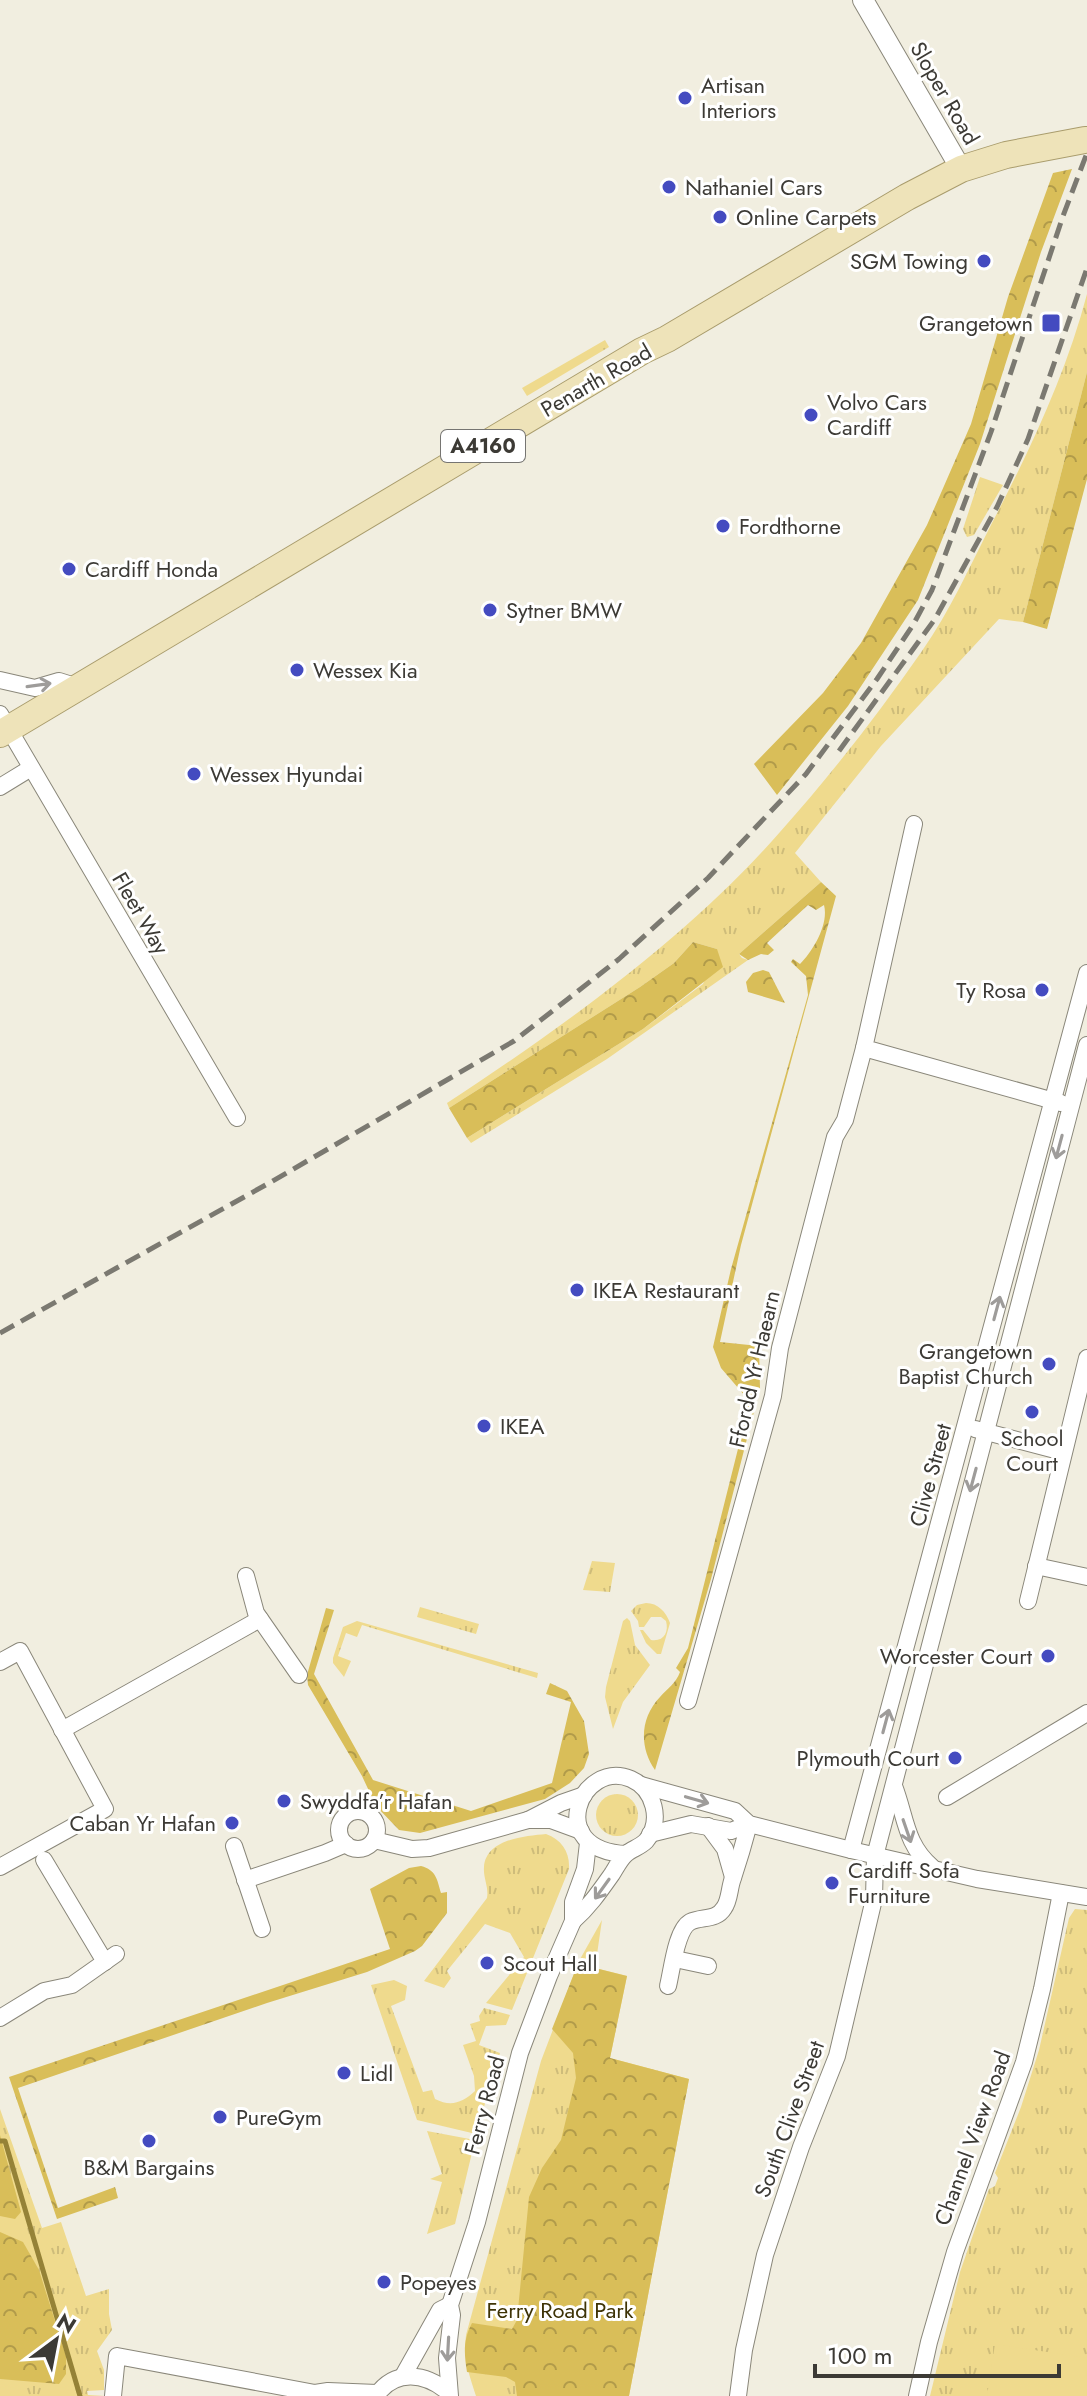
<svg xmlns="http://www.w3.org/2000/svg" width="1087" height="2396" font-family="Jost,sans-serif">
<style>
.grass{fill:url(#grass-tufts)}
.forest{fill:url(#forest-crowns)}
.garden{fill:#efda8d}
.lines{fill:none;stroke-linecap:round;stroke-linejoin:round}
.stream{stroke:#958237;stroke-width:5}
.minor-casing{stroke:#8a877a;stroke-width:18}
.tertiary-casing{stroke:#8a877a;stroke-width:22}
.primary-casing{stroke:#a99c6c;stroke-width:28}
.minor{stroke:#fff;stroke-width:16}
.tertiary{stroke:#fff;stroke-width:20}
.primary{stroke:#eee3b9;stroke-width:26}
.rail{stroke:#7b7971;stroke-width:5;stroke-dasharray:16 8;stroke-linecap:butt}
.oneway{stroke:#9e9c9a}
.poi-dot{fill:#444bc0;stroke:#fff;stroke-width:3}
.labels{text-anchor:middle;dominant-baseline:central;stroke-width:6;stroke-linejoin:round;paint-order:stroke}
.shield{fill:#fff;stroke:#767572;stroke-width:2}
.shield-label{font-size:20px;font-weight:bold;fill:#3c3a35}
.poi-label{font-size:22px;fill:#3c3a35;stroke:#fff;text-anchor:start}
.street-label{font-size:22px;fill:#3c3a35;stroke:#fff}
.park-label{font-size:22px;fill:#3e3306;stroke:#fff}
</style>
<defs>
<pattern id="grass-tufts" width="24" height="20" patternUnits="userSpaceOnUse" patternTransform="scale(2)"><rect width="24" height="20" fill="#efda8d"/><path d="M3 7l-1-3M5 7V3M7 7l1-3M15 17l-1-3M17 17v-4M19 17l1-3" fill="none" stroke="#cebc7a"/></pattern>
<pattern id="forest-crowns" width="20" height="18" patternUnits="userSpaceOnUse" patternTransform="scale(2)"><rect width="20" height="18" fill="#d9be59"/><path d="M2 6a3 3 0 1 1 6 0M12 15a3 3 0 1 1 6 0" fill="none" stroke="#b19b4a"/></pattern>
</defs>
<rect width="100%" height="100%" fill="#f1eee0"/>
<!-- grass -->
<g class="grass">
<path d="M1087,294v78l-64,250 -24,-3 -118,127 -86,107 26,29 -82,72 3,4 6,2 -141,99 -136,84 -4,-5 176,-109 60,-45 14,-35 -24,-7 -19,21 -34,24 -191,121 -2,-5c116,-76 241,-166 333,-271 51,-57 99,-119 142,-181 28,-40 48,-85 70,-128 38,-73 74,-149 95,-229z"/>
<path d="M605,340l4,7 -82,49 -5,-8z"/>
<path d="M980,477l23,8 -29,50 -7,2 -4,-8z"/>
<path d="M592,1561l23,2 -5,29 -27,-2z"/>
<path d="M646,1603c12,0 20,9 24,20l-9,31h-4l-11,-11 -6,-13h3l8,10c13,2 18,-8 15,-19l-5,-4h-10l-7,10h-5l-1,-6 -7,-10 6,-6z"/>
<path d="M420,1607l59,17 -3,10 -59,-17z"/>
<path d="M627,1618l3,3 5,24 15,20 -27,37 -10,27 -8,-32 1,-10 17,-66z"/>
<path d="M357,1621l181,52 -1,5 -175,-53 -5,12 -11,-4 -8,23 13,5 -7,16 -11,-14v-5l10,-31z"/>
<circle cx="617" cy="1815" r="21"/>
<path d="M546,1834c16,6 24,18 23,35l-57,141 -26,-7 38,-46 -14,-24 -25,-9 -38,47 4,7 -7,10 -20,-7 63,-83c2,-11 -4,-20 -3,-31 2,-28 41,-31 62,-33z"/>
<path d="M1075,1909l12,1v486h-157l30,-124 29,-83 6,-3 3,-8 -3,-5 26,-66 18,-57 30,-132z"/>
<path d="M602,1920l-7,48 32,8 -17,82 79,21 -60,317h-153c-7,-22 -13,-37 -10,-61l75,-274 38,-100z"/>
<path d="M394,1980l13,6 -2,14 -14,6 32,86 9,-2 3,9c16,8 27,4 40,-8l-1,-15 -11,-31 13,-4 -6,-17 10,-3 -1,-5 5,-8 26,7 -4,10 -20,1 -7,19 21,8 -24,81 -59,-14 -46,-135z"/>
<path d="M0,2109l42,119 19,-6 25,74 23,-7v25l3,16 -15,21 7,19v20l-17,1 1,4 17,1h-105z"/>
<path d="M427,2131l48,9 -20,84 -28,10 15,-52 -12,-3 12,-5z"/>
</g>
<!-- forest -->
<g class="forest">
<path d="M1072,169l-31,83 -61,192 -62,156 -70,106 -71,89 -23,-31 69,-71 38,-50 66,-118 44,-101 37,-127 45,-124z"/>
<path d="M1087,372v107l-40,150 -24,-7z"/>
<path d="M821,882l15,14 -95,349 -21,97 39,4 1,42 -49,191 -56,191c-16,-23 -15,-52 5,-73 7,-8 16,-14 20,-25l-4,-4 12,-20 60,-239 -3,-13 -24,-28 -8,-21 18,-78 77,-274 -2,-19 -15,-14 2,-3 7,5c13,-13 29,-40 24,-59l-8,5 -8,-5 -41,38 7,7 -6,5 -7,-1 -13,6 -9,-6z"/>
<path d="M693,942l24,7 6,18 -80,62 -176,109 -18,-30 191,-121 34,-24z"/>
<path d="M763,970l6,2 16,31 -37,-11 -2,-10 7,-9z"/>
<path d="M326,1608l8,2 -20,64 59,106 98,31 81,-28 19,-81 -25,-8 4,-11 17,8 17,30 5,33 -5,14 -14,15 -25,16 -125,34 -21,-3 -23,-24 -14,-30 -54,-91 -1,-10z"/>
<path d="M421,1866c15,4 16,13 20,27l6,-1v21l-25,33 -7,5 -48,21 -100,31 -249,85 40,120 57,-21 3,11 -61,21 -48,-142 381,-128 -20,-60 39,-21z"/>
<path d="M579,1961l16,7 32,8 -17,82 79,21 -60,317h-112l-2,-14 -9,-5 -39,-5c-3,-19 -4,-32 5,-49l40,6 5,-9 12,-123 13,-29 19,-28 15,-62 -3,-25 -21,-24z"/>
<path d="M0,2135l21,77 -6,7 -15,-3z"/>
<path d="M0,2232l23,10 16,28 27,86v18l-7,10 -59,-5z"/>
</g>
<!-- garden -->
<path class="garden" d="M995,2344l92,14v38h-100z"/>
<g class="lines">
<!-- stream -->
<path class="stream" d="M0,2141h5l75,255"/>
<defs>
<g id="minor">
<path d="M0,680l35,8 24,-7 19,6"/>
<path d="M0,714l237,404"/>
<path d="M0,787l31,-19"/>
<path d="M914,824l-50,224 197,55"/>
<path d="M975,1429l88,23"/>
<path d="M1036,1566l51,11"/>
<path d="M246,1576l10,37 43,62"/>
<path d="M1028,1601l59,-243"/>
<path d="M0,1662l20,-11 85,158 -105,58"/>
<path d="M688,1701l85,-305 7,-48 55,-211 10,-17 19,-72"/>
<path d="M62,1730l198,-111"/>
<path d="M641,1785l94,26 14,13 102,26 126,29 110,18"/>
<path d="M894,1786c12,31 11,58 38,81"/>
<path d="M947,1797l140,-84"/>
<circle cx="358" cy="1830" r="19"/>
<path d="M708,1826l17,23 8,28"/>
<path d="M581,1831l-30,-11h-23l33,-17 23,-8"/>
<path d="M650,1834l41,-10 40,7 18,-7"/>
<path d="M374,1840l38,9 17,-1 99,-28"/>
<path d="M234,1846l28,83"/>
<path d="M851,1850l236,-877"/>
<path d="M44,1860l61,102"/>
<path d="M245,1880l80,-27 21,-9"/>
<path d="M573,1921c16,-14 27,-30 39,-47 4,-6 8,-15 14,-20 6,-5 14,-7 20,-13 17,-20 8,-52 -15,-62 -50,-21 -88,71 -5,75"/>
<path d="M675,1959l33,7"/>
<path d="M668,1986c4,-16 8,-56 22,-64 12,-6 26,-1 34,-14 6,-8 5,-20 9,-30 6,-18 11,-35 16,-54"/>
<path d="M0,2018l44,-27 28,-6 44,-31"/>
<path d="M403,2376l37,-66 10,-5"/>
<path d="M113,2396l4,-40 198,37"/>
<path d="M318,2396l-3,-3 13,-2 49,2"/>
<path d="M376,2396c19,-28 50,-23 73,-3"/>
<path d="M450,2396l-3,-38 5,-43 -2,-10 27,-83 43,-169 29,-77 24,-55v-19l12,-33 3,-26"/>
<path d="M738,2396l6,-46 21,-95 36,-108 36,-91 37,-157 1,-43 212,-811"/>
<path d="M917,2396l12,-54 26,-90 69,-190 18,-73 19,-96"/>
</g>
<path id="tertiary" d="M863,0l98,169"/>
<path id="primary" d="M0,734l642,-383 25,-12 240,-142 54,-28 45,-14 79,-15"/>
</defs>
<!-- minor casing -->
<use href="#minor" class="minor-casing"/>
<!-- tertiary casing -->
<use href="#tertiary" class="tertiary-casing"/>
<!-- primary casing -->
<use href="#primary" class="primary-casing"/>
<!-- minor -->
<use href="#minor" class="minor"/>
<!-- tertiary -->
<use href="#tertiary" class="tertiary"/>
<!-- primary -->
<use href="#primary" class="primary"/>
<!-- rail -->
<g class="rail">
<path d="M839,751l96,-132 62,-112 31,-68 59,-171"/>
<path d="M0,1333l271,-151 243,-141 105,-82 89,-81 98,-104 71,-95 36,-54 19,-35 59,-158 72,-216 24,-63"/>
</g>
</g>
<!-- one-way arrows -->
<defs><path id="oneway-shaft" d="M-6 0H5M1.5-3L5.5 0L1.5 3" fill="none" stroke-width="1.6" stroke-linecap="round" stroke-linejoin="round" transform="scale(2)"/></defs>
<g class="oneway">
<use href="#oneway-shaft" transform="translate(39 685) rotate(-8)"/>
<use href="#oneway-shaft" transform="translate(1059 1147) rotate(105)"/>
<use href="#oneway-shaft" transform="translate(997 1308) rotate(-75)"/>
<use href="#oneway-shaft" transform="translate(973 1480) rotate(105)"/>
<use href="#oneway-shaft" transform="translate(886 1721) rotate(-75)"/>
<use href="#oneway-shaft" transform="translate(697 1800) rotate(16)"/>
<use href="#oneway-shaft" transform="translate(907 1831) rotate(71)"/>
<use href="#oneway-shaft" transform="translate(602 1889) rotate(126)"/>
<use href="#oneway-shaft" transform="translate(448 2349) rotate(93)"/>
</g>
<!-- markers -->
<g class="poi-dot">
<circle cx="685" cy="98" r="8"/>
<circle cx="669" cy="187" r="8"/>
<circle cx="720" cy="217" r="8"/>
<circle cx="984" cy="261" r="8"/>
<rect x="1041" y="313" width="20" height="20" rx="4"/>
<circle cx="811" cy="415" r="8"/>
<circle cx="723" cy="526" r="8"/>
<circle cx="69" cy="569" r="8"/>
<circle cx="490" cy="610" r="8"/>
<circle cx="297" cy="670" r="8"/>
<circle cx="194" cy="774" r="8"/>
<circle cx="1042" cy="990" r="8"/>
<circle cx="577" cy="1290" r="8"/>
<circle cx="1049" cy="1364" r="8"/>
<circle cx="1032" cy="1412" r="8"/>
<circle cx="484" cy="1426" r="8"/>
<circle cx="1048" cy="1656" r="8"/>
<circle cx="955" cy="1758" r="8"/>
<circle cx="284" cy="1801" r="8"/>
<circle cx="232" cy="1823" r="8"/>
<circle cx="832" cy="1883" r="8"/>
<circle cx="487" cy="1963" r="8"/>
<circle cx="344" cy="2073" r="8"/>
<circle cx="220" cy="2117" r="8"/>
<circle cx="149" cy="2141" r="8"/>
<circle cx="384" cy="2282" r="8"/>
</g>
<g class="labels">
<!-- shield labels -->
<rect class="shield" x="441" y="430" width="84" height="32" rx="6"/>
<g class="shield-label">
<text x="483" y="446">A4160</text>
</g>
<!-- poi labels -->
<g class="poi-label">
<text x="701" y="85">Artisan<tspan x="701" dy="25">Interiors</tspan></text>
<text x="685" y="187">Nathaniel Cars</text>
<text x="736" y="217">Online Carpets</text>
<text x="968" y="261" text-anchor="end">SGM Towing</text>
<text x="1033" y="323" text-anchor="end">Grangetown</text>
<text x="827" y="402">Volvo Cars<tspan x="827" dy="25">Cardiff</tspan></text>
<text x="739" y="526">Fordthorne</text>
<text x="85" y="569">Cardiff Honda</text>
<text x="506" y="610">Sytner BMW</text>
<text x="313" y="670">Wessex Kia</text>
<text x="210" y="774">Wessex Hyundai</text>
<text x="1026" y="990" text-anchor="end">Ty Rosa</text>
<text x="593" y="1290">IKEA Restaurant</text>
<text x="1033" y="1351" text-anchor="end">Grangetown<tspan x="1033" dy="25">Baptist Church</tspan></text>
<text x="500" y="1426">IKEA</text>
<text x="1032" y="1438" text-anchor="middle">School<tspan x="1032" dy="25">Court</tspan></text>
<text x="1032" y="1656" text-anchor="end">Worcester Court</text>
<text x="939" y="1758" text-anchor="end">Plymouth Court</text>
<text x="300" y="1801">Swyddfa’r Hafan</text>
<text x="216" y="1823" text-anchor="end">Caban Yr Hafan</text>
<text x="848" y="1870">Cardiff Sofa<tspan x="848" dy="25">Furniture</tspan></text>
<text x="503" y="1963">Scout Hall</text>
<text x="360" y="2073">Lidl</text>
<text x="236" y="2117">PureGym</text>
<text x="149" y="2167" text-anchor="middle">B&amp;M Bargains</text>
<text x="400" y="2282">Popeyes</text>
</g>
<!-- street labels -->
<g class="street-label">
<text transform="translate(945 93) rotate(60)">Sloper Road</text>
<text transform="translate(596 380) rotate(-30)">Penarth Road</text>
<text transform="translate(141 913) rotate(60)">Fleet Way</text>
<text transform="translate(754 1369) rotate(-77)">Ffordd Yr Haearn</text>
<text transform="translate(930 1475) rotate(-75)">Clive Street</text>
<text transform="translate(484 2105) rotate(-75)">Ferry Road</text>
<text transform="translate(789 2119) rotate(-70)">South Clive Street</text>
<text transform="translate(972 2138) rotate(-70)">Channel View Road</text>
</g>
<!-- park labels -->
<g class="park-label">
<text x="560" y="2310">Ferry Road Park</text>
</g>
</g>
<!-- north arrow -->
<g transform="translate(56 2340) rotate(32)" stroke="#ffffff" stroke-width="6" paint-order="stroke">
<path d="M0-6L14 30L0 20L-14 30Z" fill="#3c3a35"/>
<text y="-12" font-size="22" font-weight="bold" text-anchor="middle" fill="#3c3a35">N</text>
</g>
<!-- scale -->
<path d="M815 2364v12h244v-12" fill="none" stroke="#3c3a35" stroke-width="4"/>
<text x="827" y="2364" font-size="24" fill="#3c3a35" stroke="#ffffff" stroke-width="6" paint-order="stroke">100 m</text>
</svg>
